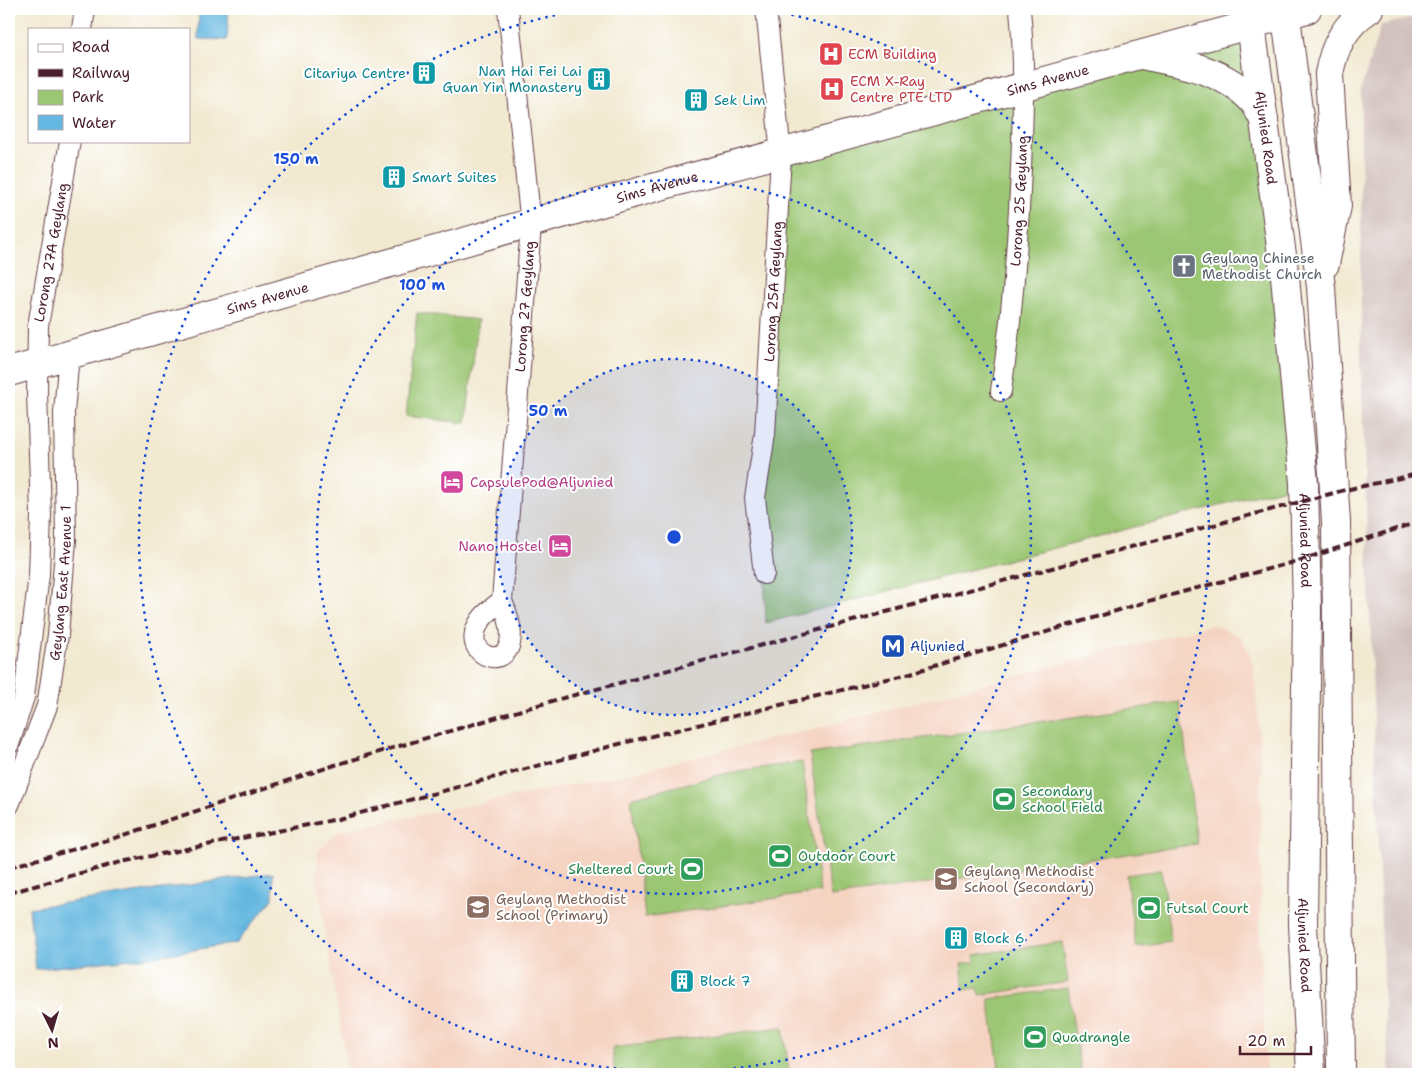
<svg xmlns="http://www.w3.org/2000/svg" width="1427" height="1083" font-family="'Shantell Sans',sans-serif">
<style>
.built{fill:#f5d3c1}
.industrial{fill:#d1c0bc}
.green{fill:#9bc673;stroke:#72724f}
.water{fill:#64b7e0;stroke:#576b86}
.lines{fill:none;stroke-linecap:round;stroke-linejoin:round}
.street-casing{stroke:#633d44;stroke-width:22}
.primary-casing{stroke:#633d44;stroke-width:30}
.street{stroke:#fff;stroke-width:20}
.primary{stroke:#fff;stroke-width:28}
.rail{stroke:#4a1f2b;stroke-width:4;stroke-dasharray:8 4;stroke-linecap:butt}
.ring{fill:none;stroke:#1d4ed8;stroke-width:2.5;stroke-dasharray:2.5 5}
.labels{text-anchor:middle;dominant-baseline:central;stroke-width:4;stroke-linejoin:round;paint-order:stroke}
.health-label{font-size:14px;fill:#be3a42;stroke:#fff;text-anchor:start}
.culture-label{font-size:14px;fill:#0d838f;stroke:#fff;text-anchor:start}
.street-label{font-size:14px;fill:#4a1f2b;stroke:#fff}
.worship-label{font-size:14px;fill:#5b616d;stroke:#fff;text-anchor:start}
.hotel-label{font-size:14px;fill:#b23c85;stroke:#fff;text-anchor:start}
.transit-label{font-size:14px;fill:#164399;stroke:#fff;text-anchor:start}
.leisure-label{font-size:14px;fill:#27864d;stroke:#fff;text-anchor:start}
.education-label{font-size:14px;fill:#785e54;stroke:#fff;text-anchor:start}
.centre{fill:#1d4ed8;stroke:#fff;stroke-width:2.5}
.ring-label{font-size:15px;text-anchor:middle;font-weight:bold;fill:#1d4ed8;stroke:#fff;stroke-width:4;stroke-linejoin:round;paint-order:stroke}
</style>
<rect width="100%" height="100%" fill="#fff"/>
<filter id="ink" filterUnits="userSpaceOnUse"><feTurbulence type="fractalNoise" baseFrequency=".02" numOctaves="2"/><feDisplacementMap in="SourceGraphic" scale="10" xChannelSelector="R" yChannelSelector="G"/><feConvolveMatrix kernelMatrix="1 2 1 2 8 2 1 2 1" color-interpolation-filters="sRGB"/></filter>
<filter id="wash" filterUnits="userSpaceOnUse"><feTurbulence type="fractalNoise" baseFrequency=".0096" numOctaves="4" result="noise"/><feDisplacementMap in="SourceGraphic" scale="20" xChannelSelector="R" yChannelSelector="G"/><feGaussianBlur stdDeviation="1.12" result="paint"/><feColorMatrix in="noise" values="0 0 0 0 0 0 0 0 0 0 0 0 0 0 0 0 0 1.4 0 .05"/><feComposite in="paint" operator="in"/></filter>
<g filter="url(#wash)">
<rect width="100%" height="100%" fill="#f2e9d1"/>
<!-- built -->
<path class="built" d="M1212,625l29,11 13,29 7,98 -1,175 6,136h-918l-31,-194 1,-29 21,-20 279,-55 195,-47z"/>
<!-- industrial -->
<path class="industrial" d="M1418,17v1057h-28l-6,-67 -23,-642v-276l20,-64z"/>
<!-- green -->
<g class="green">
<path d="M1251,25l53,458 -538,140c-7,-156 5,-313 15,-468z"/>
<path d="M417,313l61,7 -12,103 -60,-7z"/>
<path d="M1180,702l17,142 -366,53 -21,-143z"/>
<path d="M802,762l18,130 -175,25 -14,-119 101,-26z"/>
<path d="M1161,870l10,72 -35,5 -10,-72z"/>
<path d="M1062,942l6,40 -88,13 -2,-7 -14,2 -3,-26 14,-2 -1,-7z"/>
<path d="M1068,988l13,86h-81l-11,-75z"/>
<path d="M783,1027l6,47h-174l-3,-26z"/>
</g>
<!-- water -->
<g class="water">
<path d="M199,9h30l-2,31 -29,-1z"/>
<path d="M273,873v26l-37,44 -85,14 -115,12 -7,-61z"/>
</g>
</g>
<g filter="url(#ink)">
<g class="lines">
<defs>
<g id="street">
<path d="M82,29l3,-20"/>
<path id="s1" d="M1001,391c11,-74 17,-148 20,-223 2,-53 4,-106 -1,-159"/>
<path id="s2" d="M764,574l-9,-76 10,-64 16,-279 -15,-146"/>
<path id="s3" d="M502,601c-79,53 41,94 0,0l29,-376 -23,-216"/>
<path id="s4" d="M9,744l15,-47 15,-122 2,-60 -4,-123 1,-66 32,-185"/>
<path id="s5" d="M9,805l38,-99 11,-71 8,-95 -2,-127 5,-59"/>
</g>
<g id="primary">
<path id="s6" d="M1247,9l4,16 34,252 19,206 3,125 -4,317 8,149"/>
<path d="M1285,9l36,278 15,235 5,552"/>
<path d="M1146,56c37,7 79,15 106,44 5,5 8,13 12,20"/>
<path d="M1325,264l12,-58 -8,-132c5,-28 16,-49 40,-65"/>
<path id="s7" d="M9,372l640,-183 658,-180"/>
</g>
</defs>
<!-- street casing -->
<use href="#street" class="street-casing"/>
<!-- primary casing -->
<use href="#primary" class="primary-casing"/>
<!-- street -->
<use href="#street" class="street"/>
<!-- primary -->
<use href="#primary" class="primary"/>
<!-- rail -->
<g class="rail">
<path d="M9,867l106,-29 220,-73 217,-64 793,-211 73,-16"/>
<path d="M9,893l112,-31 217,-43 285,-76 281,-68 245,-74 149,-40 120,-39"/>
</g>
</g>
</g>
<!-- distance rings -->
<circle cx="674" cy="537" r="178" fill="#1d4ed8" fill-opacity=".12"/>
<g class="ring">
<circle cx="674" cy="537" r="178"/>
<circle cx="674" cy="537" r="357"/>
<path d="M762 9A535 535 0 1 1 586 9"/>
</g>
<!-- icons -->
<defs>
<symbol id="hospital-square" viewBox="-11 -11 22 22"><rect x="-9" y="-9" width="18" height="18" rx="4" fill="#e0444e" stroke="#fff"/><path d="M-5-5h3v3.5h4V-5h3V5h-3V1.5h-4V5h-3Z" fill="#fff"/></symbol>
<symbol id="building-square" viewBox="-11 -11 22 22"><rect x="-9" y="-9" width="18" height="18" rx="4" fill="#0f9aa8" stroke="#fff"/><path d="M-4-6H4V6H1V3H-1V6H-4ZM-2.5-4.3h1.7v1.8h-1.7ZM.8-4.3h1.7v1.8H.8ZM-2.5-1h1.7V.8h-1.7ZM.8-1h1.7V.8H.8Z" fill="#fff"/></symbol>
<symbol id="church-square" viewBox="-11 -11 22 22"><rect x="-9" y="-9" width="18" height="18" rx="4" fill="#6b7280" stroke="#fff"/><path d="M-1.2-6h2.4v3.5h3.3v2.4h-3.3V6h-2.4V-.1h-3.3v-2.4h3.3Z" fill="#fff"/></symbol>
<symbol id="hotel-square" viewBox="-11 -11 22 22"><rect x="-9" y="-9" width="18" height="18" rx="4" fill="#d1479c" stroke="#fff"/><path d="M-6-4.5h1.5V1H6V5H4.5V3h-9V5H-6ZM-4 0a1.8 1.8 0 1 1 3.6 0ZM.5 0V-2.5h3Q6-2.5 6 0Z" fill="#fff"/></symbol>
<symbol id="metro-square" viewBox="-11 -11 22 22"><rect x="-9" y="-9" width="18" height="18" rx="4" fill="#1a4fb4" stroke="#fff"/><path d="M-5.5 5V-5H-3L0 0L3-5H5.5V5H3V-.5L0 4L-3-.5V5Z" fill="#fff"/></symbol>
<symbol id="stadium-square" viewBox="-11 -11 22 22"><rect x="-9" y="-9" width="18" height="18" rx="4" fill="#2e9e5b" stroke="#fff"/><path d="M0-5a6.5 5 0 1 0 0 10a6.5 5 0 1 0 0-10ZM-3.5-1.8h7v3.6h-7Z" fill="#fff"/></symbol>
<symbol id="school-square" viewBox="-11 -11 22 22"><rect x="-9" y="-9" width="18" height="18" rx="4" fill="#8d6e63" stroke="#fff"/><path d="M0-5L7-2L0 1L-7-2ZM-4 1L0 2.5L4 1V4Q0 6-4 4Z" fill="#fff"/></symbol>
</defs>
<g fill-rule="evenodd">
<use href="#hospital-square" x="817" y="40" width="28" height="28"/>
<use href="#building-square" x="410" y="59" width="28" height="28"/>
<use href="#building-square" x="585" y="65" width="28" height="28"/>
<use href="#hospital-square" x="818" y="75" width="28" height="28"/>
<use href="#building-square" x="682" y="86" width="28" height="28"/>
<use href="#building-square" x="380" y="163" width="28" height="28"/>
<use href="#church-square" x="1170" y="252" width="28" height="28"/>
<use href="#hotel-square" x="438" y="468" width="28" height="28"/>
<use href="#hotel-square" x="546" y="532" width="28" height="28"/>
<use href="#metro-square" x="879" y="632" width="28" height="28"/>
<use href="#stadium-square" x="990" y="785" width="28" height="28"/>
<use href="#stadium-square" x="766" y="842" width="28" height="28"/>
<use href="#stadium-square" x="678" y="855" width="28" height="28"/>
<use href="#school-square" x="932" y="865" width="28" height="28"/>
<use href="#school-square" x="464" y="893" width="28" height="28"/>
<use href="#stadium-square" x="1135" y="894" width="28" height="28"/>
<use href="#building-square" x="942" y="924" width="28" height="28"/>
<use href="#building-square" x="668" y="967" width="28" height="28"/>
<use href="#stadium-square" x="1021" y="1023" width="28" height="28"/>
</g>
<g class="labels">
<!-- health labels -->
<g class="health-label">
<text x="848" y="54">ECM Building</text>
<text x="850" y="81">ECM X-Ray<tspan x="850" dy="16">Centre PTE LTD</tspan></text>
</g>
<!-- culture labels -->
<g class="culture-label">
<text x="582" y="71" text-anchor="end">Nan Hai Fei Lai<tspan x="582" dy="16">Guan Yin Monastery</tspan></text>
<text x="406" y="73" text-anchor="end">Citariya Centre</text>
<text x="714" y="100">Sek Lim</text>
<text x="412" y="177">Smart Suites</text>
<text x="974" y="938">Block 6</text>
<text x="700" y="981">Block 7</text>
</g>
<!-- street labels -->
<g class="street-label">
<text stroke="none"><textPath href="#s7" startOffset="1079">Sims Avenue</textPath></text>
<text stroke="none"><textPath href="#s6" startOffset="130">Aljunied Road</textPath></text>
<text stroke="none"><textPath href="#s7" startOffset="674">Sims Avenue</textPath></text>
<text stroke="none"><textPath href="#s1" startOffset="191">Lorong 25 Geylang</textPath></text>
<text stroke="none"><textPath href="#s4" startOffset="496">Lorong 27A Geylang</textPath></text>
<text stroke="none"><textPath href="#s2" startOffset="284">Lorong 25A Geylang</textPath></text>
<text stroke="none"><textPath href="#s7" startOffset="269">Sims Avenue</textPath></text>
<text stroke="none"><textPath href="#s3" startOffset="440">Lorong 27 Geylang</textPath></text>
<text stroke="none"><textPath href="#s6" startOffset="535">Aljunied Road</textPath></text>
<text stroke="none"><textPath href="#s5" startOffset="230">Geylang East Avenue 1</textPath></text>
<text stroke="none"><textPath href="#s6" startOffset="940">Aljunied Road</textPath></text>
</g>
<!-- worship labels -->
<g class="worship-label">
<text x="1202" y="258">Geylang Chinese<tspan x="1202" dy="16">Methodist Church</tspan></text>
</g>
<!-- hotel labels -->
<g class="hotel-label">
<text x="470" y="482">CapsulePod@Aljunied</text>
<text x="542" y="546" text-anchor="end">Nano Hostel</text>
</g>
<!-- transit labels -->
<g class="transit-label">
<text x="910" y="646">Aljunied</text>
</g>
<!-- leisure labels -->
<g class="leisure-label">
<text x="1022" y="791">Secondary<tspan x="1022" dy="16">School Field</tspan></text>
<text x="798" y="856">Outdoor Court</text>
<text x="674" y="869" text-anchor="end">Sheltered Court</text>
<text x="1166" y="908">Futsal Court</text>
<text x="1052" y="1037">Quadrangle</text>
</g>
<!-- education labels -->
<g class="education-label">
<text x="964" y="871">Geylang Methodist<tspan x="964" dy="16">School (Secondary)</tspan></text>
<text x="496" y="899">Geylang Methodist<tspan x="496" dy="16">School (Primary)</tspan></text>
</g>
</g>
<circle cx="674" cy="537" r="8" class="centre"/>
<g class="ring-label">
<text x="296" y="164">150 m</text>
<text x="422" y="290">100 m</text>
<text x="548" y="416">50 m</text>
</g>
<!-- margin -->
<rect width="1427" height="1083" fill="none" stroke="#fff" stroke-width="30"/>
<!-- legend -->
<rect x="28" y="28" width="162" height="115" fill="#ffffff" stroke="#b7a5aa"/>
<rect x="38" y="44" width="25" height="8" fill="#ffffff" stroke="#b7a5aa"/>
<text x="72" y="52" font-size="15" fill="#4a1f2b">Road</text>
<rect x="38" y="69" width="25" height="8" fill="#4a1f2b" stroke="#b7a5aa"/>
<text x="72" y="78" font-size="15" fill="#4a1f2b">Railway</text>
<rect x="38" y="90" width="25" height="15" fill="#9bc673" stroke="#b7a5aa"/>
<text x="72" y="102" font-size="15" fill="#4a1f2b">Park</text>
<rect x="38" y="115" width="25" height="15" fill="#64b7e0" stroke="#b7a5aa"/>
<text x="72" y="128" font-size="15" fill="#4a1f2b">Water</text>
<!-- north arrow -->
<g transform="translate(52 1030) rotate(175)" stroke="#ffffff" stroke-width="4" paint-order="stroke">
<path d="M0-4L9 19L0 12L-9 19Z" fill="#4a1f2b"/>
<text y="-8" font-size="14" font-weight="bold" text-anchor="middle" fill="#4a1f2b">N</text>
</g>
<!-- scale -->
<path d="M1240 1046v8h71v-8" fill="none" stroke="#4a1f2b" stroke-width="2.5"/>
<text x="1247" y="1046" font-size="15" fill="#4a1f2b" stroke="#ffffff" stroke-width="4" paint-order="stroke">20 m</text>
</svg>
